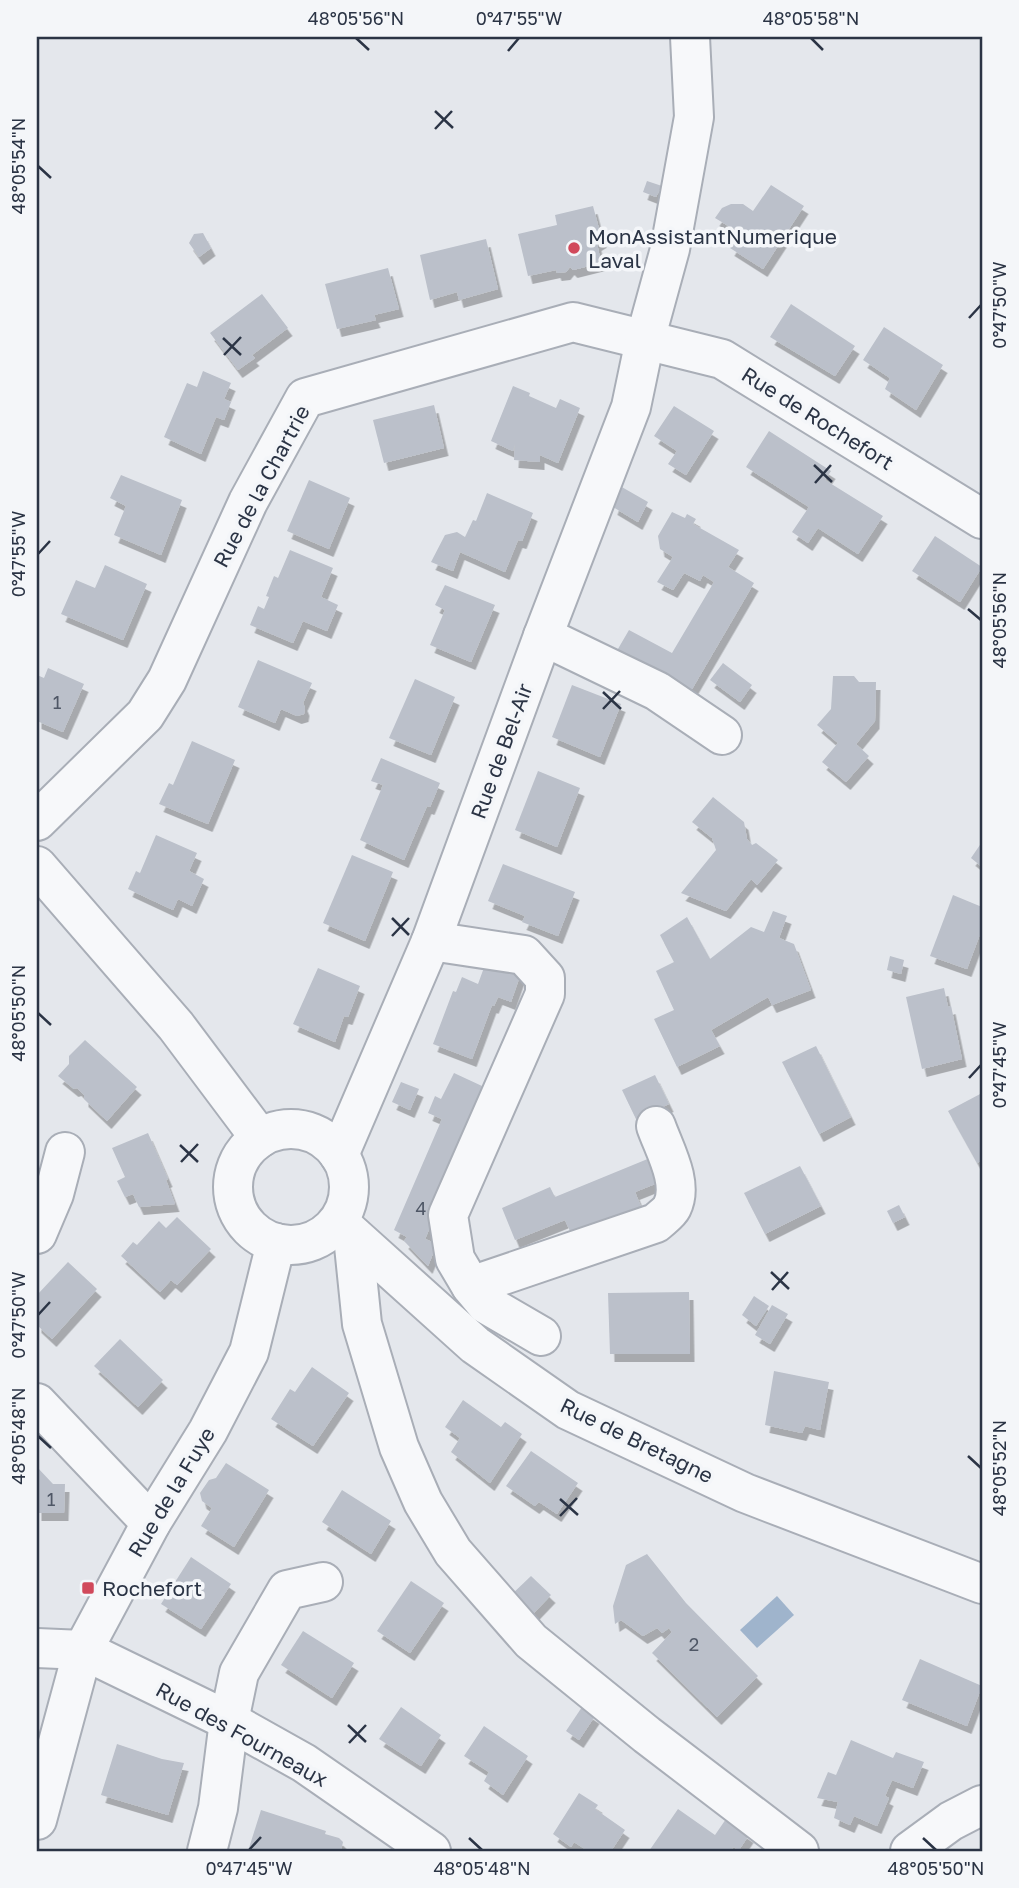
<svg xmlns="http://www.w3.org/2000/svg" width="1019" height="1888" font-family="'Golos Text',sans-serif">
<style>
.water{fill:#9fb4cc}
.building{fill:#bbc0ca;filter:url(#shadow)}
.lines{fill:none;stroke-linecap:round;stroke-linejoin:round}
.minor-casing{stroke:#a9aeb7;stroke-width:42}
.minor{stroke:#f7f8fa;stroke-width:38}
.ticks{fill:none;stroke:#2b3445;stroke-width:2.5}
.poi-dot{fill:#d1495b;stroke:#f4f6f9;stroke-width:2.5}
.labels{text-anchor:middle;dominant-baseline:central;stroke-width:7;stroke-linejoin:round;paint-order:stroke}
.number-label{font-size:18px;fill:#4f5766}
.poi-label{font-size:21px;fill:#2b3445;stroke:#f4f6f9;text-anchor:start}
.street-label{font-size:21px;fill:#2b3445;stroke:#f4f6f9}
.neatline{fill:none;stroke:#2b3445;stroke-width:2.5}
.ticks-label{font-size:18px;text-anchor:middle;fill:#2b3445}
</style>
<defs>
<filter id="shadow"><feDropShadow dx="4.5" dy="8" stdDeviation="0" flood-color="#0004"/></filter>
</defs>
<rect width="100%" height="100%" fill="#e4e7ec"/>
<!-- water -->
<path class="water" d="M777,1596l17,19 -37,33 -17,-18z"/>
<!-- building -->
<g class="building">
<path d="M647,181l15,5 -6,11 -13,-5z"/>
<path d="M771,185l33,21 -41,63 -33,-21 4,-7 -5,-3 -2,-6 3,-5 -15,-9 7,-10 9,-4h12l10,7z"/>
<path d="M593,206l9,34 -5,3 4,20 -28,7 -3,-3 -4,5 -9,1 -1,-3 -28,6 -10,-42 39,-9 -2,-10z"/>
<path d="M203,233l8,15 -12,9 -10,-14 5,-9z"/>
<path d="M486,239l12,50 -39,11 -2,-8 -27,8 -10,-45z"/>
<path d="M388,268l11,41 -25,6 2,5 -39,9 -12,-45z"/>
<path d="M262,294l26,34 -36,27 3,3 -17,12 -28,-37z"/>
<path d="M791,304l64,42 -20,30 -65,-39z"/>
<path d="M884,327l59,38 -27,45 -31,-21 5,-11 -27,-18z"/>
<path d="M203,371l28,12 -7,16 7,3 -7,18 -8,-3 -15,37 -37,-17 23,-54 10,4z"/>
<path d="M513,386l17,7 -1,3 27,12 4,-9 20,9 -22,55 -18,-8v7l-26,-2 1,-16 -2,7 -22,-10z"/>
<path d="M434,405l10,43 -60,15 -11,-43z"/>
<path d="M674,406l40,25 -28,44 -18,-11 9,-13 -23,-15z"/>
<path d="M769,431l62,40 -6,9 58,36 -25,38 -40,-26 -10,15 -16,-11 17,-25 -63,-40z"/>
<path d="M121,475l61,25 -21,55 -47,-20 12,-29 -16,-8z"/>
<path d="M309,480l41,18 -21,51 -42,-18z"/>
<path d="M620,486l28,16 -10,20 -25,-15z"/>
<path d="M487,493l46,20 -11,28 -4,-1 -13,32 -45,-20 -7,19 -22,-9 14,-27 12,-3 8,5 8,-17 3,1z"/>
<path d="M672,512l13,6 2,-4 9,5 -3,5 46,26 -11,17 26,16 -66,113 -73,-42 14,-24 43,23 42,-71 -11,-7 -3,6 -16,-8 -11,17 -16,-8 16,-25 -13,-8 -2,-13z"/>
<path d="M935,536l47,31 -22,35 -48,-31z"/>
<path d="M290,550l43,18 -12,29 17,8 -11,26 -24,-10 -10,22 -43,-18 8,-19 6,3 5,-12 -3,-1 8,-20 4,2z"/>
<path d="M105,565l42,19 -24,56 -62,-26 15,-34 19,8z"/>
<path d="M445,585l50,20 -24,57 -41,-17 15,-35 -10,-5z"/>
<path d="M258,660l54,23 -9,20 2,5 -1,6 -7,2 -16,-7 -6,14 -37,-16z"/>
<path d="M723,663l29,22 -12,17 -30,-22z"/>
<path d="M48,668l36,16 -21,48 -26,-11v-46l7,3z"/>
<path d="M833,676h21l5,6h17l-1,39 -19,23 13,12 -23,26 -24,-20 16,-19 -21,-18 14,-16z"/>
<path d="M415,679l40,18 -24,58 -42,-17z"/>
<path d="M572,685l49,19 -21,53 -48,-20z"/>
<path d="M192,741l43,19 -27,64 -49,-20 10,-21 4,2z"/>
<path d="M381,758l59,25 -10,24 -3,-1 -23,54 -44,-20 23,-55 -12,-4z"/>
<path d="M538,771l42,17 -23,59 -42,-17z"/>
<path d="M713,797l31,25 3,17 5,6 4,-2 22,17 -21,25 -6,-6 -25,32 -45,-18 35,-43 -4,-12 -20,-16z"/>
<path d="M156,835l41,18 -8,18 15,8 -12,27 -14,-7 -5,11 -45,-21 8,-18 4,2z"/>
<path d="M982,842v25l-11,-9z"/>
<path d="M352,855l41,17 -28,69 -42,-18z"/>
<path d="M503,864l72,28 -17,44 -36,-14 3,-6 -37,-15z"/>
<path d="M953,895l29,12v22l-15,40 -37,-13z"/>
<path d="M773,911l14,5 -8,22 15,6 17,46 -39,15 -4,-8 -57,33 9,16 -43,21 -23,-48 20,-9 -18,-39 18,-9 -14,-27 27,-18 23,42 41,-32 13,5z"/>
<path d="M890,956l14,4 -3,14 -14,-4z"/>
<path d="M486,962l37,5 -12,35 -13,-5 -4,9 -2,-1 -20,54 -39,-15 20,-53 3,1 6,-15 16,7z"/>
<path d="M318,968l42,18 -12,31 -4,-1 -9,26 -42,-18z"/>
<path d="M944,988l4,19 3,-1 11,53 -40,10 -16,-72z"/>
<path d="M85,1040l52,47 -30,34 -23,-22v-4l-7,-7 -3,1 -16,-13 11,-12v-8z"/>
<path d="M816,1046l35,71 -32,17 -37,-72z"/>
<path d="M454,1073l28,13 -1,4 5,6 -61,143 12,5 -9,22 -24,-25 3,-4 -13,-7 48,-111 -14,-6 7,-17 6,3z"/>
<path d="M655,1075l14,29 -33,15 -14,-29z"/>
<path d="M401,1082l18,7 -9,21 -18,-8z"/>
<path d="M982,1093v67l-5,3 -29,-52z"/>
<path d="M148,1133l20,46 -2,1 9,24 -36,3 -6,-13 -8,3 -8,-16 8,-4 -13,-29z"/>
<path d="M650,1158l10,24 -25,10 8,20 -69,28 -9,-20 -50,20 -13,-32 48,-21 5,10z"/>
<path d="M800,1166l21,40 -56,28 -21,-41z"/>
<path d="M899,1205l6,12 -12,6 -6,-12z"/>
<path d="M177,1217l34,32 -34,36 -6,-5 -11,12 -39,-36 12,-14 4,3 22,-24 7,7z"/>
<path d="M68,1262l29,27 -45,50 -15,-14v-30z"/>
<path d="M689,1292l1,62h-80l-2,-61z"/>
<path d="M754,1296l15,10 -13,20 -14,-11z"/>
<path d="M772,1305l16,9 -18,30 -15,-9z"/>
<path d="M120,1339l43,41 -25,27 -44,-41z"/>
<path d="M312,1367l37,26 -36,53 -42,-27 19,-30 5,3z"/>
<path d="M774,1371l55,11 -9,48 -15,-4 -3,7 -37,-8z"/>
<path d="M463,1400l38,27 4,-5 17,12 -32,49 -39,-31 9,-14 -15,-11z"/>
<path d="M531,1451l47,32 -21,31 -18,-12 -4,4 -29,-20z"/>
<path d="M226,1463l43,27 -35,57 -33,-21 11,-18 -10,-7 -2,-8 9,-13 7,-2z"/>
<path d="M37,1467l16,17h12l-1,29h-27z"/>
<path d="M342,1490l49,31 -20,33 -49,-32z"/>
<path d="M647,1554l39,49 72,73 -41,41 -65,-64 20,-21 -3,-4 -7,5 -5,-5 -14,8 -22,-16 -6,4 -2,-18 13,-41z"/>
<path d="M191,1557l40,27 -30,45 -40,-25z"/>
<path d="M531,1576l20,19 -21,22 -21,-20z"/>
<path d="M411,1581l33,22 -34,50 -33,-22z"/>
<path d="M303,1631l51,32 -22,35 -51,-33z"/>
<path d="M920,1659l62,27 -15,40 -65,-26z"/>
<path d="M401,1707l40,28 -20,31 -42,-27z"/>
<path d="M582,1707l13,9 -16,24 -13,-9z"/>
<path d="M484,1726l44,30 -25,39 -19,-14 5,-9 -25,-16z"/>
<path d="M851,1740l42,18 3,-6 28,10 -11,26 -21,-8 -7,16 4,2 -12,28 -23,-10 -4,9 -16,-7 4,-16 -21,-4 11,-26 8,3z"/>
<path d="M117,1744l45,15 22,4 -16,52 -67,-20z"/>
<path d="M579,1793l19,12 -3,4 30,21 -14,21h-23l-14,-9 -3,5 -18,-13z"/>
<path d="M678,1809l37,26 11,-16 23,16 -10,15 -6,-3 -2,4h-82z"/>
<path d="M261,1810l65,21 -1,3 14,4 4,4 -2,9h-81l-11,-3z"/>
</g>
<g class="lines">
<defs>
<g id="minor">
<path d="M543,636l114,55 65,44"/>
<path d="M37,821l108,-106 22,-35 81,-178 57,-104 268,-76 149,37 260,160"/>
<path d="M37,866l139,160 84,112"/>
<path d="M431,941l93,14 21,23v16l-97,221 7,44 16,27 15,18 55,32"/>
<circle cx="291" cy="1187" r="58"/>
<path d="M339,1155l92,-214 112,-305 88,-229 14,-67 25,-91 24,-132 -4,-80"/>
<path d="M346,1229l129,116 93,65 177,83 237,91"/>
<path d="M37,1234l17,-40 11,-42"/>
<path d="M353,1236l9,88 37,123 24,55 30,50 78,89 116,94 152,116"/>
<path d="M471,1286l185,-63c5,-5 13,-10 16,-16 12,-24 -8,-58 -16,-81"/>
<path d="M37,1403l114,120"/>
<path d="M37,1648l46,2 146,71 75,42 127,88"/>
<path d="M37,1820l46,-170 68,-127 57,-92 41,-79 27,-109"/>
<path d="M207,1851l11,-43 11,-87 10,-48 48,-83 36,-8"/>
<path d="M910,1851l41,-30 31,-16"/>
</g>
</defs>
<!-- minor casing -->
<use href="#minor" class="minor-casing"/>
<!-- minor -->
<use href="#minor" class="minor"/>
</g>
<!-- ticks -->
<path class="ticks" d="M356,38l13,12M811,38l12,12M508,51l11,-13M435,111l18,17M435,129l17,-18M38,166l13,12M969,318l12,-13M223,338l18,17M224,355l17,-18M814,465l18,17M815,483l16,-18M38,554l12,-13M968,609l13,11M603,692l18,17M603,709l17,-18M392,918l17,17M392,936l17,-18M38,1013l13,12M969,1078l12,-13M180,1145l18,17M181,1162l17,-18M771,1272l18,17M772,1290l16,-18M38,1315l12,-13M38,1436l13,12M968,1456l13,12M560,1499l18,16M560,1516l17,-18M348,1725l18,17M349,1743l17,-18M469,1838l13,12M923,1838l13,12M249,1850l12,-13"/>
<!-- markers -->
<g class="poi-dot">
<circle cx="574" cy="248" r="7"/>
<rect x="81" y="1581" width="14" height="14" rx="3.5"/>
</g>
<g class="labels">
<!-- number labels -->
<g class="number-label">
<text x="57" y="702">1</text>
<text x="421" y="1208">4</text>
<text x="51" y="1499">1</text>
<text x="694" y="1644">2</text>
</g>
<!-- poi labels -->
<g class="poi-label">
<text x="588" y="236">MonAssistantNumerique<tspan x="588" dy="24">Laval</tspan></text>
<text x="102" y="1588">Rochefort</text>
</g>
<!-- street labels -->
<g class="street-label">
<text transform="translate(818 418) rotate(32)">Rue de Rochefort</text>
<text transform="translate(261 486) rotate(-62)">Rue de la Chartrie</text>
<text transform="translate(501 751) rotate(-70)">Rue de Bel-Air</text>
<text transform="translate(637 1440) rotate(26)">Rue de Bretagne</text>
<text transform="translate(171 1492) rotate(-59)">Rue de la Fuye</text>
<text transform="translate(242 1734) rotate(29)">Rue des Fourneaux</text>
</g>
</g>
<!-- border -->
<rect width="1019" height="1888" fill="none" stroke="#f4f6f9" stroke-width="77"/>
<rect x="38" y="38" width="943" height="1812" class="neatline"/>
<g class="ticks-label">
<text x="356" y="25">48°05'56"N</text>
<text x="519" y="25">0°47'55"W</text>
<text x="811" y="25">48°05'58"N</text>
<text transform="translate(19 166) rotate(-90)" y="6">48°05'54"N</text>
<text transform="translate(1000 305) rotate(-90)" y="6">0°47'50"W</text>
<text transform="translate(19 554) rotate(-90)" y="6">0°47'55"W</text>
<text transform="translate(1000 620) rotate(-90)" y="6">48°05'56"N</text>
<text transform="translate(19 1013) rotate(-90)" y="6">48°05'50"N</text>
<text transform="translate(1000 1065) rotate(-90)" y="6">0°47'45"W</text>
<text transform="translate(19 1315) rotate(-90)" y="6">0°47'50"W</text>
<text transform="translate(19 1436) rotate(-90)" y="6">48°05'48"N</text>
<text transform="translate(1000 1468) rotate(-90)" y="6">48°05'52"N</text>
<text x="249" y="1875">0°47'45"W</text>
<text x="482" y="1875">48°05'48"N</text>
<text x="936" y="1875">48°05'50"N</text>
</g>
</svg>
